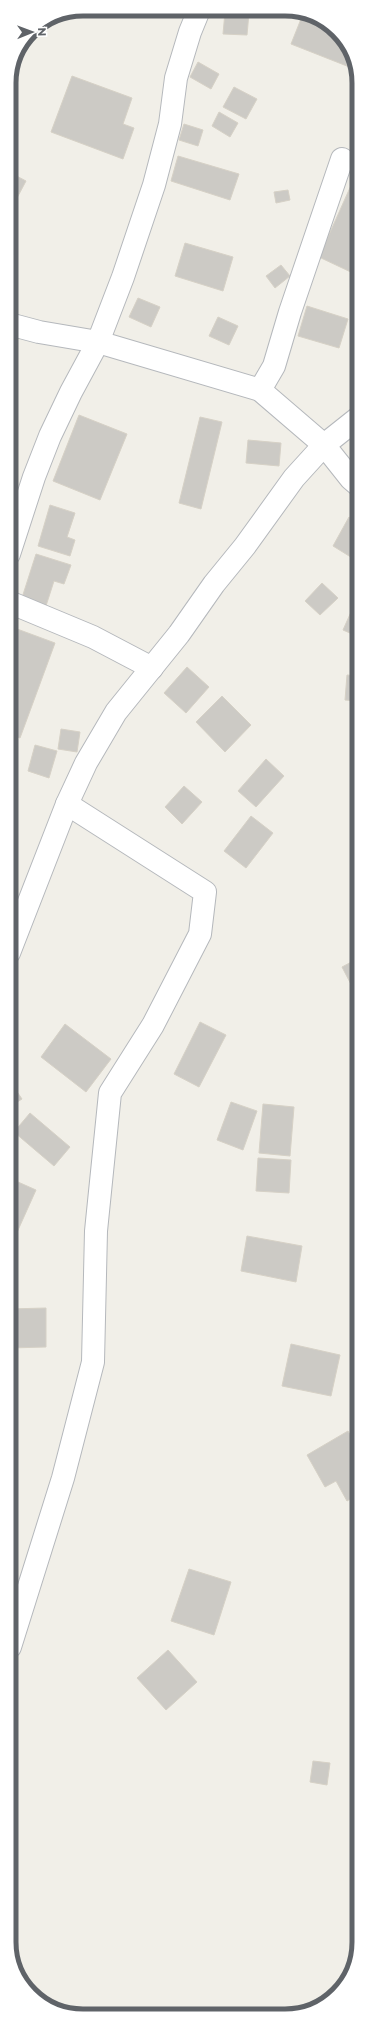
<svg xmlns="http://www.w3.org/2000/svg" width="368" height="2025" font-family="Montserrat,sans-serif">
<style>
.building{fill:#cccac5;stroke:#d6d1c6}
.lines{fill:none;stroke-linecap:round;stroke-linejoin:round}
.minor-casing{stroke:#b5b8bc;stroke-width:24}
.minor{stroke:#fff;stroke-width:22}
.rim{fill:none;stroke:#5f6368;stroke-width:5}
</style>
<rect width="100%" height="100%" fill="#f1efe8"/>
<!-- building -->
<g class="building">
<path d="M225,12l24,1 -2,22 -24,-1z"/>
<path d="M301,19l40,16 16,35 -66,-26z"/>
<path d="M198,62l21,12 -8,15 -21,-12z"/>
<path d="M72,76l60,22 -9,26 11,4 -11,31 -72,-27z"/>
<path d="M234,87l23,12 -11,20 -23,-12z"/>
<path d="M219,112l19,11 -8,14 -18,-11z"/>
<path d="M184,124l19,6 -5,16 -19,-6z"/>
<path d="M178,156l61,18 -9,26 -59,-19z"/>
<path d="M9,172l17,9 -17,32z"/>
<path d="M353,181l5,2v84l-3,7 -36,-17z"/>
<path d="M288,190l2,10 -14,3 -2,-11z"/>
<path d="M185,243l48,14 -10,34 -48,-15z"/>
<path d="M281,265l9,11 -15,12 -9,-12z"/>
<path d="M138,298l22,9 -9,20 -22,-10z"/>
<path d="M307,306l41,13 -9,29 -41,-12z"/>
<path d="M218,317l20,9 -9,19 -20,-9z"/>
<path d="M79,415l48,19 -27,66 -47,-19z"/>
<path d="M200,417l22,5 -21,87 -22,-6z"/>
<path d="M248,440l33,3 -2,23 -33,-3z"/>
<path d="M50,505l25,8 -8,24 8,3 -5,16 -32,-10z"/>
<path d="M349,517l10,6v28l-5,8 -21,-13z"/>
<path d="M36,554l35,11 -7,19 -10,-3 -10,31 -24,-8z"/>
<path d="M322,583l16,15 -18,17 -15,-14z"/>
<path d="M351,612l8,3v22l-16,-7z"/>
<path d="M9,626l46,17 -35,95 -11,-4z"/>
<path d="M187,667l22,20 -23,26 -22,-20z"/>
<path d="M347,675l12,1v25l-14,-1z"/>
<path d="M222,696l29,29 -26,27 -29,-30z"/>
<path d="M61,729l19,3 -3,20 -19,-3z"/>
<path d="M35,745l22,6 -8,27 -21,-7z"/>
<path d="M266,759l18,17 -28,31 -18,-16z"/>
<path d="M184,786l18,16 -20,22 -17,-17z"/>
<path d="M251,816l22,17 -27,35 -22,-17z"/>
<path d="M359,958v32l-4,2 -13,-25z"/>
<path d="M200,1022l26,13 -27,52 -25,-13z"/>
<path d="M65,1024l46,35 -25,33 -45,-35z"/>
<path d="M9,1080l13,19 -13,8z"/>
<path d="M231,1102l26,9 -14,39 -26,-10z"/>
<path d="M263,1104l31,3 -4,49 -31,-3z"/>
<path d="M30,1113l40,34 -16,19 -40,-34z"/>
<path d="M258,1158l33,2 -2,33 -33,-2z"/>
<path d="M9,1178l27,12 -22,49 -5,-2z"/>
<path d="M247,1236l55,10 -6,36 -55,-11z"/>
<rect x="9" y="1239" width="5" height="61"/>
<path d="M46,1308v39l-37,1v-39z"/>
<path d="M291,1344l49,11 -9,41 -49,-10z"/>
<path d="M348,1431l11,19v44l-12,7 -11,-20 -11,6 -18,-32z"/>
<path d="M189,1569l42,13 -17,53 -43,-14z"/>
<path d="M168,1650l29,32 -31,28 -29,-32z"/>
<path d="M313,1761l17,2 -3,22 -17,-3z"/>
</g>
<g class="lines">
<defs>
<g id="minor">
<path d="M9,324l30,8 59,10 162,48 64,55 27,34 7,6"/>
<path d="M260,390l14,-24 16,-54 52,-153"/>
<path d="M9,554l25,-77 16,-41 21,-44 27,-50 25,-65 31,-92 16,-61 6,-46 14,-46 9,-22"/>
<path d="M9,602l84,35 59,31"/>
<path d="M9,953l58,-149 19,-41 30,-51 63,-78 35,-50 31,-38 49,-68 30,-33 34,-27"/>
<path d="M10,1647l53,-169 30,-116 3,-131 14,-138 43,-68 47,-91 5,-42 -138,-88"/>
</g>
</defs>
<!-- minor casing -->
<use href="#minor" class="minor-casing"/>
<!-- minor -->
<use href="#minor" class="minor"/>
</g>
<!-- crop -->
<path d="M0 0H368V2025H0ZM83 16H285A67 67 0 0 1 352 83V1942A67 67 0 0 1 285 2009H83A67 67 0 0 1 16 1942V83A67 67 0 0 1 83 16Z" fill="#fff" fill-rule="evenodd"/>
<path class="rim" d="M83 16H285A67 67 0 0 1 352 83V1942A67 67 0 0 1 285 2009H83A67 67 0 0 1 16 1942V83A67 67 0 0 1 83 16Z"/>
<!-- north arrow -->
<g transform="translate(32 32) rotate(89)" stroke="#ffffff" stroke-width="3" paint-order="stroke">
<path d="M0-3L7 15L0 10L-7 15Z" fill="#5f6368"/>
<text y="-6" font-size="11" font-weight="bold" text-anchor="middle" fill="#5f6368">N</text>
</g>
</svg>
